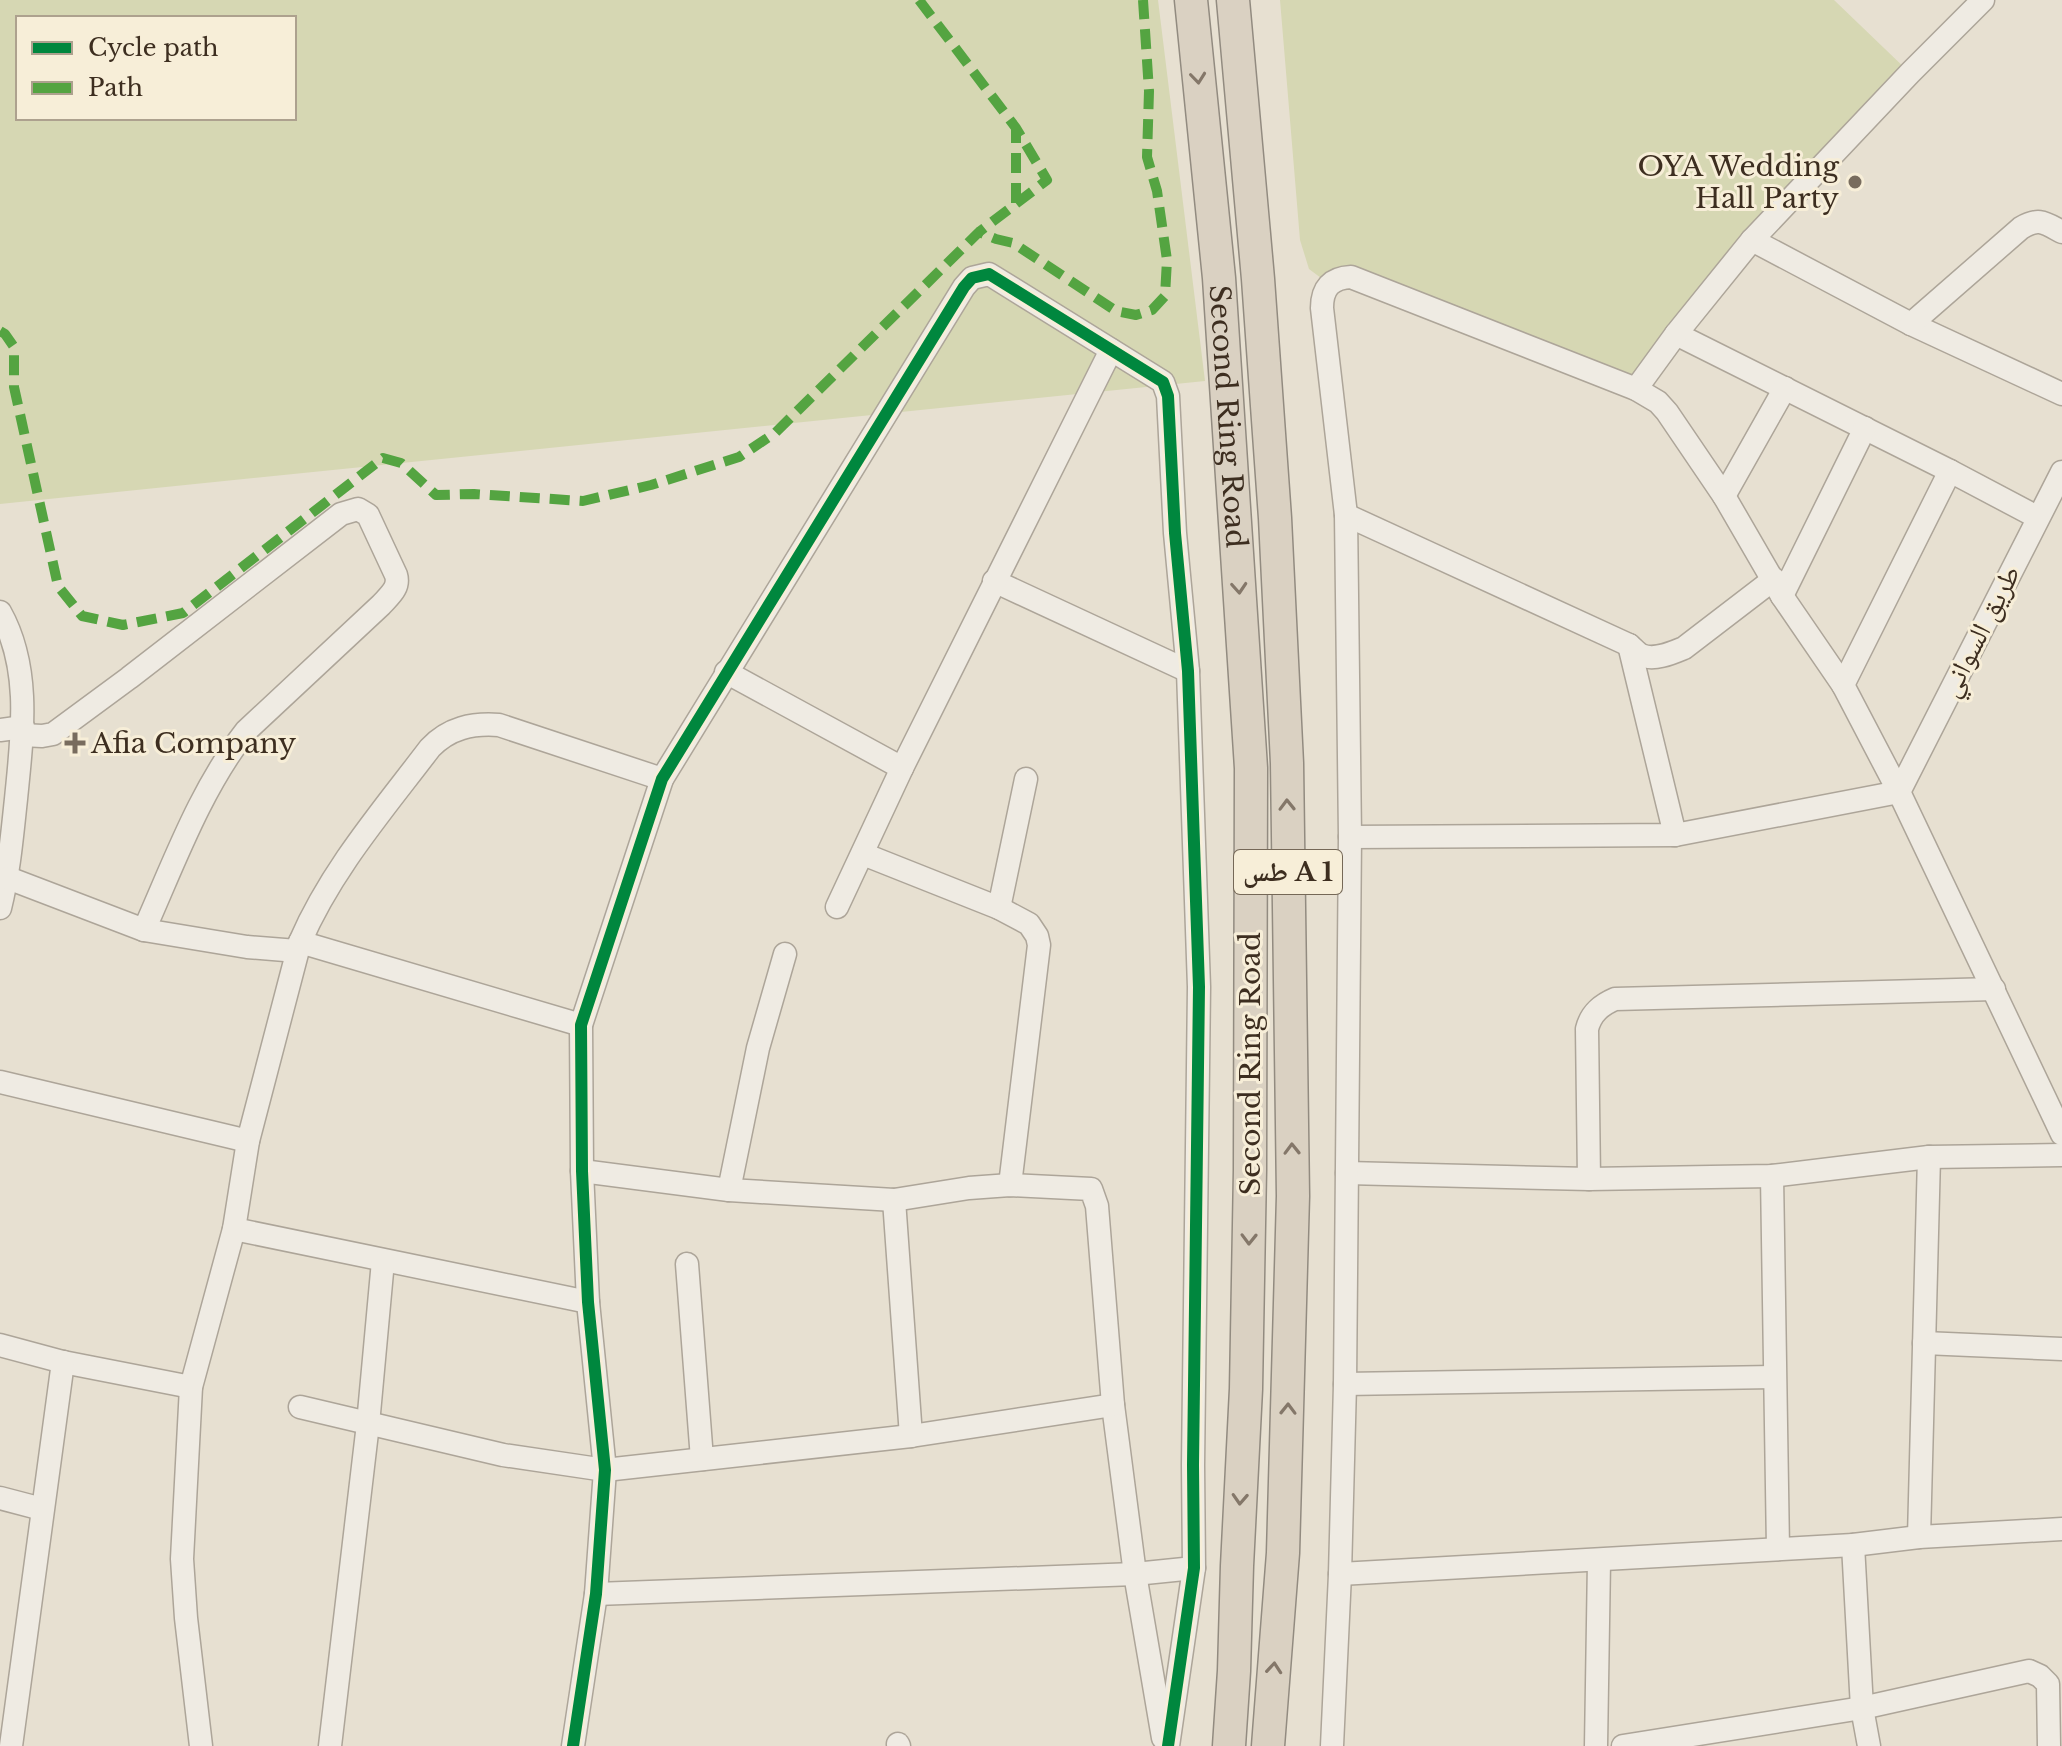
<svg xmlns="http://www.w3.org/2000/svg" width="2062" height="1746" font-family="'Libre Baskerville','Noto Naskh Arabic',serif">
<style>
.green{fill:#d6d7b3;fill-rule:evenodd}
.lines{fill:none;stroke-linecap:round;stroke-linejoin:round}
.minor-casing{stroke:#ada599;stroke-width:25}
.highway-casing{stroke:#928b80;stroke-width:35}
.minor{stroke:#efebe3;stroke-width:22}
.highway{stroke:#dad1c2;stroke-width:32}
.quiet{stroke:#54a441;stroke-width:10;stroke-dasharray:20 10;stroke-linecap:butt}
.cycleway-casing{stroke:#f7eed8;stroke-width:17}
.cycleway{stroke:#00873e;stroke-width:12}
.oneway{stroke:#847769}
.poi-dot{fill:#786c5e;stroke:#f7eed8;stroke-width:3}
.labels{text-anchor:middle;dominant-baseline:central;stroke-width:6;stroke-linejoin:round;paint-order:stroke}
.shield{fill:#f7eed8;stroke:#756857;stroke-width:2}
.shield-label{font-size:26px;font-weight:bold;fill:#3d2e20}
.poi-label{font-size:28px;fill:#3d2e20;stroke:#f7eed8;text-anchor:end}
.street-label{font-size:28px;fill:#3d2e20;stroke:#f7eed8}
</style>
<rect width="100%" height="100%" fill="#e7e0d1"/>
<!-- green -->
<g class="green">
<path d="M0,0h1158l47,381 -1205,123zM18,18h276v100h-276z"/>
<path d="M1280,0h554l76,73 -274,316 -285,-111 -22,6 -20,-15 -9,-29z"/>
</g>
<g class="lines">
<defs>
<g id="minor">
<path d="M1752,240l159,84 151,70"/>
<path d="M1911,324l110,-96c18,-11 24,-5 41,4"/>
<path d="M1676,334l274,137 87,46"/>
<path d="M1636,389l40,-55 76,-94 158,-167 73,-73"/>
<path d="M1724,496l61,-108"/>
<path d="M1346,515l283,130c4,3 8,8 12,10 13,6 31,-2 43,-7l90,-69"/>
<path d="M994,581l194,90"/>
<path d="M1782,596l83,-168"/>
<path d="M0,612c32,57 22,125 16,187 -4,37 -7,73 -16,109"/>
<path d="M1629,645l46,190"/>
<path d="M726,672l176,96"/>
<path d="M1843,685l107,-214"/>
<path d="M0,730l23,-3"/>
<path d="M22,735l20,1 11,-2 76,-56 212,-164 17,-5 10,6 28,60c4,13 -7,21 -15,30l-135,126c-46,59 -72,132 -102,199"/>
<path d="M1350,837l325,-2 224,-43 163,-320"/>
<path d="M863,854l136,54 30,16 8,12 2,9 -29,240"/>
<path d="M8,878l136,52 103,17 50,4"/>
<path d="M837,907l65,-139 209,-418"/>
<path d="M999,908l27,-129"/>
<path d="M300,942l281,83"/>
<path d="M0,1082l248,59"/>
<path d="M582,1171l147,19 165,10 75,-12 41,-3 81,4 6,17 16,199 22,169 28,164"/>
<path d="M1347,1173l242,6 183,-3 157,-19 133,-2"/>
<path d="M1772,1176l6,373"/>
<path d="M1589,1179l-2,-150c4,-16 14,-24 28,-30l379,-10"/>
<path d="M729,1190l29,-142 27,-94"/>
<path d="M894,1200l17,236"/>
<path d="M234,1229l354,73"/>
<path d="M687,1264l15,195"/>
<path d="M1924,1343l138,6"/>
<path d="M0,1345l63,17 128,25"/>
<path d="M1345,1384l429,-7"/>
<path d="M300,1407l203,48 102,15 306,-34 202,-31"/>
<path d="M0,1498l42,11"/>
<path d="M1919,1537l10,-380"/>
<path d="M1853,1545l9,163 7,38"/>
<path d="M1340,1574l513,-29 66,-8 143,-8"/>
<path d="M596,1594l539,-20 59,-6"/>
<path d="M898,1744l1,2"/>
<path d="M11,1746l52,-384"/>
<path d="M201,1746l-15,-128 -4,-59 9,-172 43,-158 14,-88 52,-199c31,-72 83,-132 130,-194 19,-20 42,-25 69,-23l163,54"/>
<path d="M330,1746l38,-322 15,-163"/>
<path d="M573,1746l23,-152 9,-124 -17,-168 -6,-131 -1,-146 81,-246 302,-492 8,-9 17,-4 174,108 5,14 7,137 13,138 11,316 -6,478 1,103 -26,178"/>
<path d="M1332,1746l8,-172 5,-190 5,-547 -4,-322 -24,-207c0,-20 9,-30 29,-31l285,112 22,13 9,10 57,84 58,100 61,89 56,107 163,342"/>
<path d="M1596,1746l3,-185"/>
<path d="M1623,1746l239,-38 167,-37 11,5 8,8 1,62"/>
</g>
<g id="highway">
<path id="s1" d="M1191,0l28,278 32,490 -1,402 -4,219 -9,177 -3,105 -5,75"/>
<path d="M1233,0l25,279 17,239 12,245 6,433 -10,357 -15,193"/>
</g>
</defs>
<!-- minor casing -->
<use href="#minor" class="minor-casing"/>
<!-- highway casing -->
<use href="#highway" class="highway-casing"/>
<!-- minor -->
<use href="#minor" class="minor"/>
<!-- highway -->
<use href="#highway" class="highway"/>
<!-- quiet -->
<g class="quiet">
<path d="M919,0l97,128 31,52 -68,52"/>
<path d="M1016,203v-75"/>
<path d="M0,331l5,3 9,13v40l44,199 24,30 41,9 60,-12 200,-155 18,5 35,32 38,-1 109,7 68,-16 88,-28 36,-24 204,-201 17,7 17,4 103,68 20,4 16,-5 13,-14 2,-36 -10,-69 -10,-34 2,-66 -6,-91"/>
</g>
<defs>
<path id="cycleway" d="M573,1746l23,-152 9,-124 -17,-168 -6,-131 -1,-146 81,-246 302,-492 8,-9 17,-4 174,108 5,14 7,137 13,138 11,316 -6,478 1,103 -26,178"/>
</defs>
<!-- cycleway casing -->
<use href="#cycleway" class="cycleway-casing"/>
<!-- cycleway -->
<use href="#cycleway" class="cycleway"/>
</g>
<!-- one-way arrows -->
<defs><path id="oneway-chevron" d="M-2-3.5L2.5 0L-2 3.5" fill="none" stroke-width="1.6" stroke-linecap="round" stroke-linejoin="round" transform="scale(2)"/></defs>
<g class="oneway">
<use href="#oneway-chevron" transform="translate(1198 78) rotate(84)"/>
<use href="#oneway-chevron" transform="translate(1239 588) rotate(86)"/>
<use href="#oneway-chevron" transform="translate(1287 805) rotate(-91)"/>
<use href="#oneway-chevron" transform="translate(1292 1149) rotate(-91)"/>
<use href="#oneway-chevron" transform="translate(1249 1239) rotate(91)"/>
<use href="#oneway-chevron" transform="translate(1288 1409) rotate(-89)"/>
<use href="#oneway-chevron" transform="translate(1240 1499) rotate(93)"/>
<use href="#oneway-chevron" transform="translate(1274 1668) rotate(-85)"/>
</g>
<!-- markers -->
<g class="poi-dot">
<circle cx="1855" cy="182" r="8"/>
<path d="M71 731h8v8h8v8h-8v8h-8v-8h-8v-8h8z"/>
</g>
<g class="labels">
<!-- shield labels -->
<rect class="shield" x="1234" y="850" width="108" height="44" rx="6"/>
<g class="shield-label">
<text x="1288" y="872">طس A 1</text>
</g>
<!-- poi labels -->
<g class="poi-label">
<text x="1839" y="166">OYA Wedding<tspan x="1839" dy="32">Hall Party</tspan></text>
<text x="91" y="743" text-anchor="start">Afia Company</text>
</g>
<!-- street labels -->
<g class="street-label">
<text stroke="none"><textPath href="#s1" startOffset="418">Second Ring Road</textPath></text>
<text transform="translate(1980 631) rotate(-63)">طريق السواني</text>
<text transform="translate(1250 1064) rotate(-90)">Second Ring Road</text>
</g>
</g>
<!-- legend -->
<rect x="16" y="16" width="280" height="104" fill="#f7eed8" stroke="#ada18e" stroke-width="2"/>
<rect x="32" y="42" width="40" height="12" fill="#00873e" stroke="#ada18e" stroke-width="2"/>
<text x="88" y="56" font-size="24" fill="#3d2e20">Cycle path</text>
<rect x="32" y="82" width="40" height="12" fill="#54a441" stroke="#ada18e" stroke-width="2"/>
<text x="88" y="96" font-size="24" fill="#3d2e20">Path</text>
</svg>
